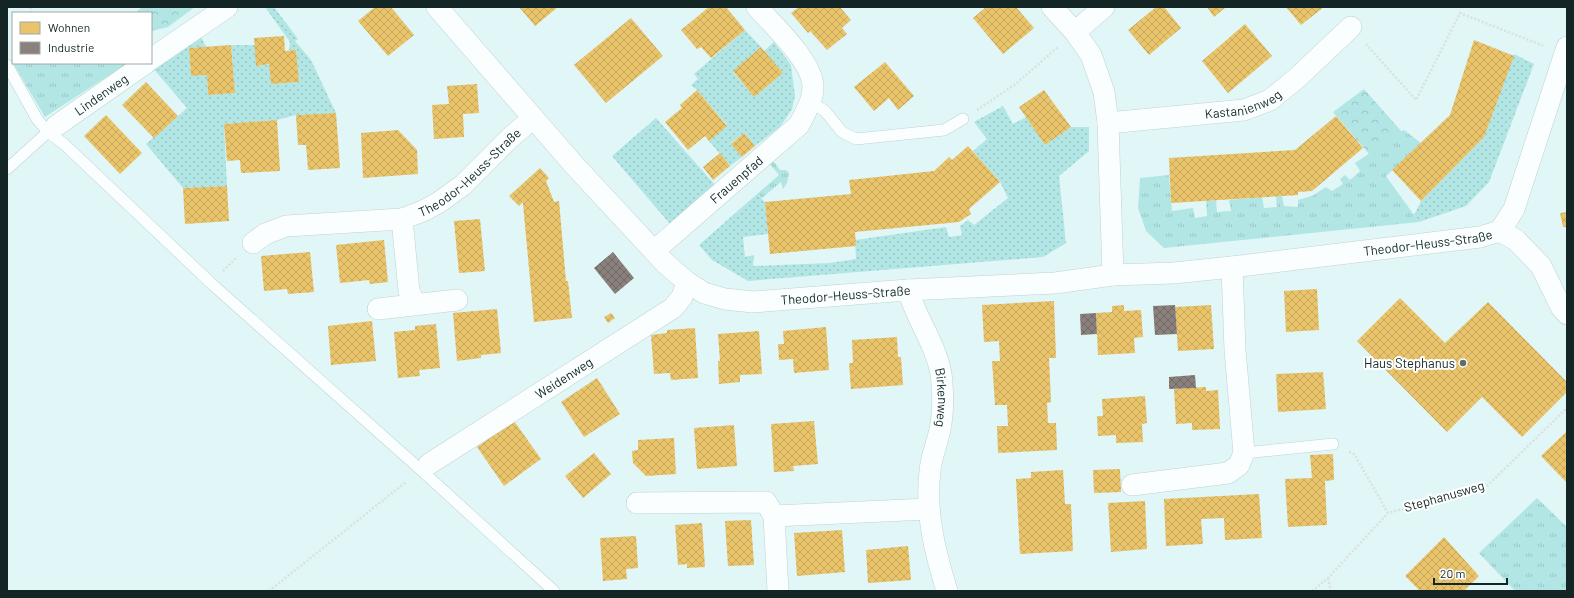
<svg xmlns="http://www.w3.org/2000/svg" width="1574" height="598" font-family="Barlow,sans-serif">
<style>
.grass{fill:url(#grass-tufts)}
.park{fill:url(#park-crowns)}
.garden{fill:url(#garden-dots)}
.homes{fill:url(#homes-cross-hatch)}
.industry{fill:url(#industry-cross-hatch)}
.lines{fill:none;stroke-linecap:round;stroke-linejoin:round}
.lane-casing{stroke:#bfd2d2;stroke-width:12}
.street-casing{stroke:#bfd2d2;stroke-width:22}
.path{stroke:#dae1e1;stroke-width:2.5;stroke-dasharray:2 2;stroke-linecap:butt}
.lane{stroke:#fafefe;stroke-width:11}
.street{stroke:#fafefe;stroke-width:21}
.poi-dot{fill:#5b6f6e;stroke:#fff;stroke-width:1.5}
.labels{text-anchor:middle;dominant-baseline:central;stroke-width:4;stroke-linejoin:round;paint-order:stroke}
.street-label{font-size:13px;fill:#132625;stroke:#fff}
.poi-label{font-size:13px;fill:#132625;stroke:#fff;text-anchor:end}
</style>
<defs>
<pattern id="grass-tufts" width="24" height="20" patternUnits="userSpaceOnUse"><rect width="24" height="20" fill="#b2e6e5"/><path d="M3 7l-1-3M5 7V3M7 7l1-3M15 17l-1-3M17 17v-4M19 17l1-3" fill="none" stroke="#98c5c4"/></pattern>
<pattern id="park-crowns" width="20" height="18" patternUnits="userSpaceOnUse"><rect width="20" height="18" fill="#b2e6e5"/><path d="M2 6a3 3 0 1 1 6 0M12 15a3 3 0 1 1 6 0" fill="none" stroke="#98c5c4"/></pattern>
<pattern id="garden-dots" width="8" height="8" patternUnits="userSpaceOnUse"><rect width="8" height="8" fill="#b2e6e5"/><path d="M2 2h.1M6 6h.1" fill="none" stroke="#98c5c4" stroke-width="1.8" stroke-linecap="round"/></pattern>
<pattern id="homes-cross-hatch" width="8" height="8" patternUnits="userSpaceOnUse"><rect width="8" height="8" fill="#e9c46a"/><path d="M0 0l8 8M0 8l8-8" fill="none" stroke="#c7a85c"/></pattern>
<pattern id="industry-cross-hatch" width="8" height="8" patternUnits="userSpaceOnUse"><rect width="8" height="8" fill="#8a817c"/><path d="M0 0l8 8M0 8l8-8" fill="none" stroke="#706965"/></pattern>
</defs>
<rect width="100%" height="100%" fill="#e1f6f6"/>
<!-- grass -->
<g class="grass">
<path d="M13,57v6h115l-83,54 -34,-57z"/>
<path d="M1404,130l17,13 -35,33 33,46 -255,26 -18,-17 -8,-23 2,-30 29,-3 3,36 21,-3 2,10 12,-2 -1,-15 10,-1 1,12 14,-1 -2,-11 33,-3 2,11 13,-1 -1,-11h6l2,10 14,1v-7l14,-4 14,-9 6,4 11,-7 -3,-5 5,-4 5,5 10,-9 -5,-8z"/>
<path d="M772,159l8,11h6l3,3 -2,10 -4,6 -2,-7 -19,16 -5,-4 22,-19 -11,-13z"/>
<path d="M1537,498l30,29v64h-52l-36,-38z"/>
</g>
<!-- park -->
<g class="park">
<path d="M142,7h53l-27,20 -17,4v-18h-16z"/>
<path d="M1364,89l38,43 -33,22 -36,-42z"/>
</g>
<!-- garden -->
<g class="garden">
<path d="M265,7h9l24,32 -3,2 16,19 25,53 -40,2 -19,5 -53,4 3,62 -44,2 -37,-44 41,-36 -36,-42 48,-34 7,15 -17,1 2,28 16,-1 1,20 27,-2 -4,-48h24l2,21 12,-2 2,20 28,-2 -3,-32h-7l1,-8z"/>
<path d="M745,30l16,17 -28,25 21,25 29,-24 -19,-22 10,-9 17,23 4,31 -3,13 -12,18 -25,19 -11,-13 -13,10 11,14 -12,9 -21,-25 18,-16 -30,-35 -6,-5 7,-6 -4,-5z"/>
<path d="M1514,54l20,10 -45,118 -23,24 -47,16 -5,-7 7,-14 63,-64z"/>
<path d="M1003,106l10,18 13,-7 19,28 26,-18h18v24l-30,25 7,67 -23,14 -295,24 -36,-21 -13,-15 58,-51 8,8 3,32 -25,3 2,20 9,-2 -1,11 77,-3 26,-4 -1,-19 91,-13 3,10 13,-2 -2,-9 8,-6 6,5 34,-27 -8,-16 -27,-31 14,-12 -13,-17z"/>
<path d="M656,118l59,67 -45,39 -58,-68z"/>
</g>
<!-- homes -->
<g class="homes">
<path d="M375,7h16l23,28 -26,21 -30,-35z"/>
<path d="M519,7h39l-23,19z"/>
<path d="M709,7h17l19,23 -34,28 -10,-11 -4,2 -16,-19z"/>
<path d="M799,7h41l11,13 -9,8 5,6 -20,16 -17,-19 -2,2 -17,-20z"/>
<path d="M986,7h30l18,21 -31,26 -30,-36z"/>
<path d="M1156,7h8l17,21 -32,27 -21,-25z"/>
<path d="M1207,7h19l-12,10z"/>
<path d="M1286,7h38l-23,18z"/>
<path d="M631,18l32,38 -57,47 -32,-38z"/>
<path d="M1245,24l27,32 -44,37 -26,-32z"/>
<path d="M284,36l1,15 11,-1 3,32 -28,2 -2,-20 -13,2 -2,-28z"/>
<path d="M1474,40l40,16 -30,81 -63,64 -29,-31 58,-55z"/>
<path d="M231,45l4,48 -27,2 -1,-20 -16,1 -2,-28z"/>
<path d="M761,47l22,26 -29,24 -21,-26z"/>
<path d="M885,62l29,34 -16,14 -9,-12 -15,13 -20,-24z"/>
<path d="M146,82l32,34 -24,22 -32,-33z"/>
<path d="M477,84l2,29 -16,1 1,23 -30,2 -2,-34 17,-1 -2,-18z"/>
<path d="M697,90l30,36 -18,15 -4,-5 -17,14 -23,-28 17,-14 -2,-3z"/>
<path d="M1044,90l27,37 -26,18 -26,-38z"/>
<path d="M336,113l4,55 -32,2 -2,-25h-8l-2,-30z"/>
<path d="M106,115l36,38 -22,21 -36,-38z"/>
<path d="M1336,116l27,32 -51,43 -14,1v3l-127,8 -2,-45 126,-8z"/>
<path d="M277,120l3,51 -39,2 -1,-13 -13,1 -3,-37z"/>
<path d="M398,130l19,20 1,24 -55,4 -2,-45z"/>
<path d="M744,133l11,13 -13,11 -11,-13z"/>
<path d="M968,146l32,36 -31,27 2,5 -12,8 -104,10 1,14 -86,8 -5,-52 86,-8 -2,-14 85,-9 15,-14 3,3z"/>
<path d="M720,153l10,13 -17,14 -10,-13z"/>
<path d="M540,168l9,10 -3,3 8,21 5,-1 7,80h2l4,37 -38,4 -11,-118v-2l-4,4 -10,-10z"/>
<path d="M227,186l2,35 -44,3 -2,-36z"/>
<path d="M1567,212v15h-4l-3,-14z"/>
<path d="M480,219l5,52 -26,2 -5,-52z"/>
<path d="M384,240l4,42 -18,2 -1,-4 -29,3 -4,-38z"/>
<path d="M310,252l4,40 -26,2 -1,-5 -23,2 -3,-35z"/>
<path d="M1317,289l2,41 -33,2 -2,-41z"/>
<path d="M1400,298l45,45 43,-41 79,80v10l-45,45 -40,-40 -35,35 -90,-91z"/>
<path d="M1054,301l2,57h-7l2,44 -4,1 1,20h8l1,27 -59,3 -1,-27h11l-1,-21h-12l-3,-44h8l-1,-20 -15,1 -2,-37z"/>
<path d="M1124,305v6l17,-1 2,27 -9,1 1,15 -37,2 -2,-42 16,-1v-6z"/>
<path d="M1211,305l3,44 -36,2 -3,-44z"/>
<path d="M497,309l4,44 -20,2v3l-24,3 -4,-48z"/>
<path d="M611,313l4,5 -7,5 -4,-6z"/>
<path d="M372,321l4,40 -45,4 -3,-39z"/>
<path d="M436,324l4,44 -21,2 1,6 -22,2 -4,-46 21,-2v-4z"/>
<path d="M826,327l3,43 -35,3 -1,-14 -14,1 -1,-16h6l-1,-13z"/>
<path d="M695,328l3,50 -27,2 -1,-7 -16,1 -3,-39 16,-2v-3z"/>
<path d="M759,331l3,43 -22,1v7l-21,2 -1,-23h2l-2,-27z"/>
<path d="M897,337l1,20h3l2,28 -52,4 -2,-26h4l-1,-23z"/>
<path d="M1323,372l3,37 -48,3 -2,-38z"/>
<path d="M597,378l23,36 -36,23 -23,-35z"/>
<path d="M1206,387v4l12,-1 2,39 -28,1v-7l-16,1 -2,-35z"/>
<path d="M1145,396l2,27 -5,1 1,18 -27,1v-8l-18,1 -1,-20h6l-1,-17z"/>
<path d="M514,421l27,38 -37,27 -27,-39z"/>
<path d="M814,421l4,43 -25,2 1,5 -20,1 -3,-48z"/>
<path d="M734,425l3,41 -40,3 -3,-41z"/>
<path d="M1567,431v52l-26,-27z"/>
<path d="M674,438l2,36 -30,2 -13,-13 -1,-12 6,-1v-10z"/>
<path d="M594,453l17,21 -28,24 -18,-22z"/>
<path d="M1333,454l1,26 -9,1 2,44 -39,2 -3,-48 27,-1 -2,-23z"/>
<path d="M1120,469l1,23 -27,1 -1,-23z"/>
<path d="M1063,470l2,34h6l2,47 -53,3 -4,-75 15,-1v-6z"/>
<path d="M1259,494l3,44 -37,2 -1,-22 -23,1 2,25 -37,2 -2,-47z"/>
<path d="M1145,501l2,48 -36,3 -3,-49z"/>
<path d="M751,520l3,45 -26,1 -3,-45z"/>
<path d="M702,523l3,44 -18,1v-4l-9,1 -3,-40z"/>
<path d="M842,530l3,42 -48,4 -3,-43z"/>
<path d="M636,536l2,32 -12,1 1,10 -24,2 -3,-43z"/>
<path d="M1444,537l35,39 -15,15h-44l-15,-15z"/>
<path d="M908,546l3,34 -43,3 -2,-33z"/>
</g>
<!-- industry -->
<g class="industry">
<path d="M613,252l21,26 -19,16 -21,-26z"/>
<path d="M1175,305l2,29 -22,1 -2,-29z"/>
<path d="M1096,313l1,21 -16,1 -1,-21z"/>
<path d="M1195,375l1,13 -27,1v-12z"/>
</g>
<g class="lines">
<defs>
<g id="lane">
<path d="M7,65l30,54 11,13 16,12 149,141 208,185 133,121"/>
<path d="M811,102l14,9 17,21 14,7 88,-9 19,-11"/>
<path d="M7,169l41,-37"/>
<path d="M1244,453l89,-9"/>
</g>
<g id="street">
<path id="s1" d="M437,7l138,159 91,98 21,18 17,11 21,6 28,3 155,-12 147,-7 58,-8 61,-2 58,-6 248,-30 20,-6 14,-22 53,-162"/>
<path d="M1052,7l23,25 16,23 13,37 4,31 5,152"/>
<path d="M1075,32l29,-25"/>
<path d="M151,59l76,-52"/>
<path id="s2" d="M1108,123l136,-13 26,-10 27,-22 54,-51"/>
<path id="s3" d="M56,126l90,-63"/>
<path d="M402,219l7,72 6,13"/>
<path d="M1500,231l16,9 25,26 20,41 6,7"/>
<path id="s4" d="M253,243l12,-9 21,-8 116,-7 21,-8 15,-8 25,-18 47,-47 23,-20"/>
<path id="s5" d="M654,251l145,-126c6,-12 14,-24 14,-38 0,-25 -40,-62 -56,-80"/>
<path id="s6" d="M908,290c9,32 33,61 34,94 1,13 1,27 -1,40 -2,16 -10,31 -11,47 -5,42 5,81 17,120"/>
<path d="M378,309l79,-9"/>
<path id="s7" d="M429,464l244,-156 9,-11 5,-15"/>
<path d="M1132,485l96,-12 11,-8 5,-12 -9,-103 -3,-83"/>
<path d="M637,503l129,-1 8,14 154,-7"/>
<path d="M774,516l4,75"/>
</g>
</defs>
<!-- lane casing -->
<use href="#lane" class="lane-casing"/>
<!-- street casing -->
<use href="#street" class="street-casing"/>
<!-- path -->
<g class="path">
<path d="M31,7v6"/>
<path d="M1366,44l50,56 44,-87 84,33"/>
<path d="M977,110l40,-27 41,-36"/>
<path d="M223,271l13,-13"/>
<path d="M1349,452l5,2 34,59 98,-26 81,-79"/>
<path d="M1328,578l3,13"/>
<path d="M269,591l137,-109"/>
<path d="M1312,591l16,-13 60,-65"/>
</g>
<!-- lane -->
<use href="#lane" class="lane"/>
<!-- street -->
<use href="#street" class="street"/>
</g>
<!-- markers -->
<circle class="poi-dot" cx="1463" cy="363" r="4"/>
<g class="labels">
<!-- street labels -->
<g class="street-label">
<text stroke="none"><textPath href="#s3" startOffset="55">Lindenweg</textPath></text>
<text stroke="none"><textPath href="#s2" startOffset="137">Kastanienweg</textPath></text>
<text stroke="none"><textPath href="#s4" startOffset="237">Theodor-Heuss-Straße</textPath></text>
<text stroke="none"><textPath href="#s5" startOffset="109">Frauenpfad</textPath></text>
<text stroke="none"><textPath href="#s1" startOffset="1120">Theodor-Heuss-Straße</textPath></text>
<text stroke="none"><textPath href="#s1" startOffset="535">Theodor-Heuss-Straße</textPath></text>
<text stroke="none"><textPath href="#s7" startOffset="160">Weidenweg</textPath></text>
<text stroke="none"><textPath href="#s6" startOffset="114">Birkenweg</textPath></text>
<text transform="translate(1444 496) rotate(-16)">Stephanusweg</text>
</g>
<!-- poi labels -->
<g class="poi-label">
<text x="1455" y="363">Haus Stephanus</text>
</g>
</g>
<!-- border -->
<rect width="1574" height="598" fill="none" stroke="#132625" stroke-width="16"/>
<!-- legend -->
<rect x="12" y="12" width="140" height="52" fill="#ffffff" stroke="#a1a8a8"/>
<rect x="20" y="22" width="20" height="12" fill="#e9c46a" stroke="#a1a8a8"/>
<text x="48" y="32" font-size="12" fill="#132625">Wohnen</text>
<rect x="20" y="42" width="20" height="12" fill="#8a817c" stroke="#a1a8a8"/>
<text x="48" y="52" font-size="12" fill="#132625">Industrie</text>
<!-- scale -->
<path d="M1434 578v6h73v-6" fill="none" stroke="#132625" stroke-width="2"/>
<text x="1440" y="578" font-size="12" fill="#132625" stroke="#ffffff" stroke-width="3" paint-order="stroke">20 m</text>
</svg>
